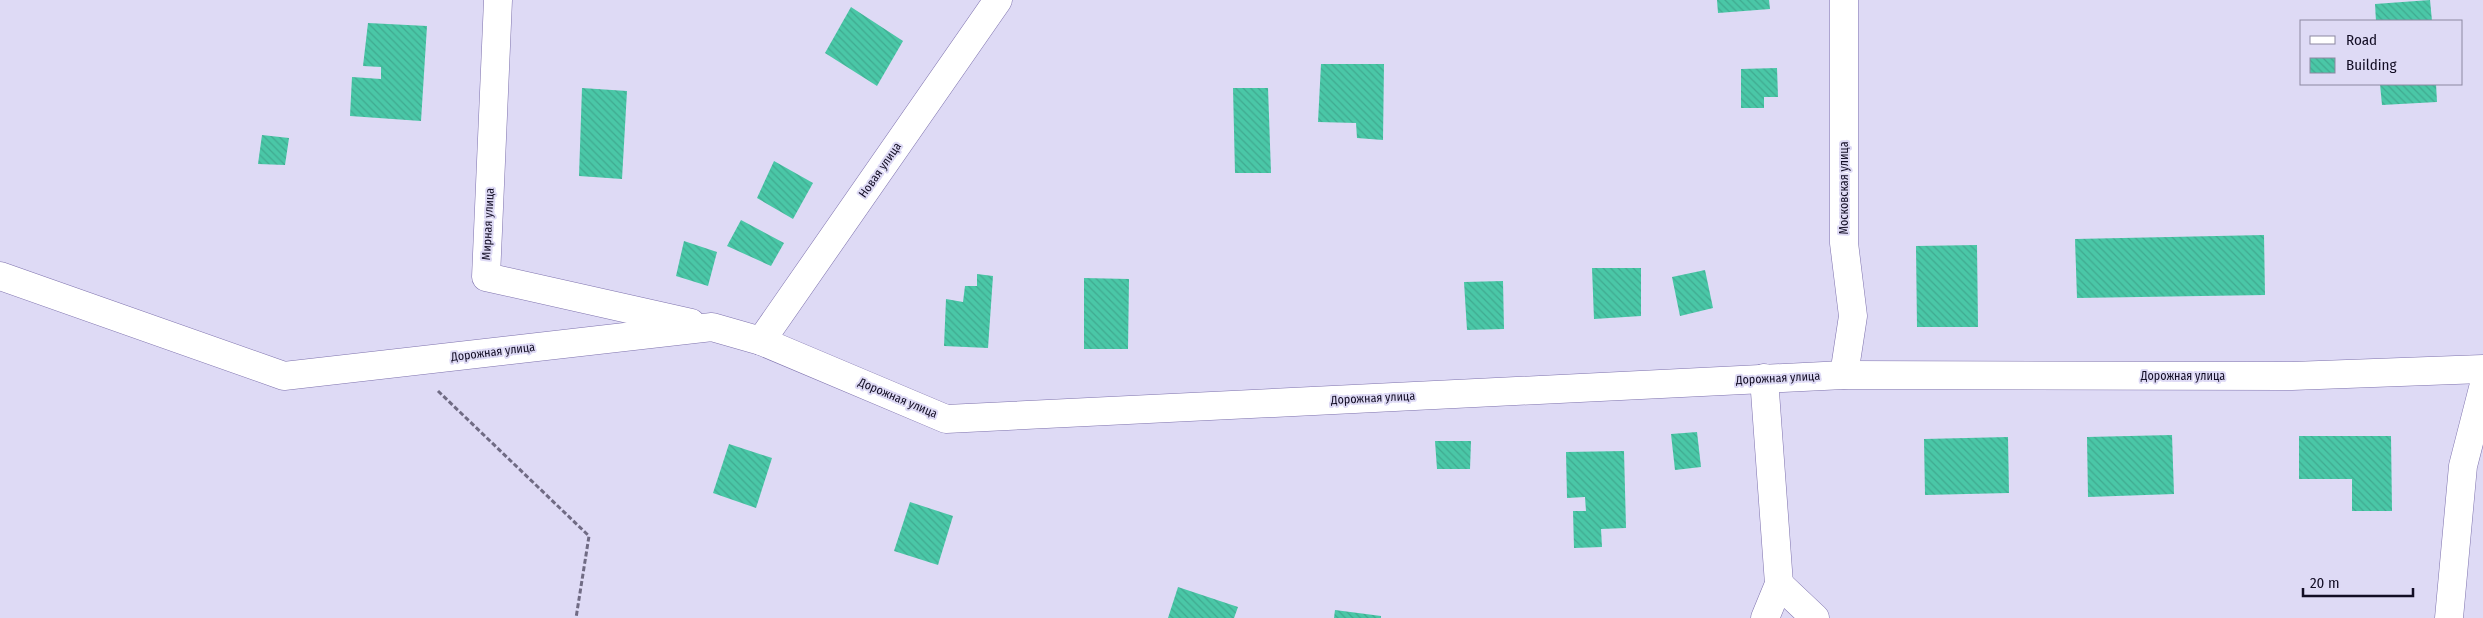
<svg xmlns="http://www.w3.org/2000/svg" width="2483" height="618" font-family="'Fira Sans Condensed',sans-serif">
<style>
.building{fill:url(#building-back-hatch)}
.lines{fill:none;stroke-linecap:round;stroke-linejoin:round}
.minor-casing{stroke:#7d71ad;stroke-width:29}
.path{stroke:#706b84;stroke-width:3;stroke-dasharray:5 2.5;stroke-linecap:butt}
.minor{stroke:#fff;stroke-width:28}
.labels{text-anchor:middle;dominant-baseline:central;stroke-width:4;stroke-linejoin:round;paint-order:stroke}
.street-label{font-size:12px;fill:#120d24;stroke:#dedaf5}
</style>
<defs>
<pattern id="building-back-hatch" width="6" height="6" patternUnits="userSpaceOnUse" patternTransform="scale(1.25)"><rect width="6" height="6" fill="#4ac7a7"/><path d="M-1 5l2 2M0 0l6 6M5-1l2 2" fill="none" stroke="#40aa90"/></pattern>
</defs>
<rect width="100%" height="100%" fill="#dedaf5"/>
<!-- building -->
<g class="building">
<path d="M1717,0h52l1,9 -52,4z"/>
<path d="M2430,0l2,21h-56l-1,-17z"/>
<path d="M851,7l52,34 -26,45 -52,-33z"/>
<path d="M368,23l59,3 -6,95 -71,-5 2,-39 29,2v-12l-18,-1z"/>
<path d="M1321,64h63l-1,76 -26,-2 -1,-15 -38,-1z"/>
<path d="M1777,68l1,29h-14v11h-23v-39z"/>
<path d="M2380,84h56l1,18 -55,3z"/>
<path d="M582,88l45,3 -5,88 -43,-3z"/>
<path d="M1233,88h35l3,85h-36z"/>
<path d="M262,135l27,3 -4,27 -27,-1z"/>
<path d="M774,161l39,22 -20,36 -36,-21z"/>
<path d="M741,220l43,23 -13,23 -44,-20z"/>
<path d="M2264,235l1,60 -188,3 -2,-59z"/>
<path d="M684,241l33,11 -9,34 -32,-10z"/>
<path d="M1977,245l1,82h-61l-1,-81z"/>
<path d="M1592,268h49v48l-47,3z"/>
<path d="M1705,270l8,38 -33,8 -8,-39z"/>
<path d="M977,274l16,2 -5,72 -44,-2 2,-47 17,3 2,-16h12z"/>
<path d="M1084,278l45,1 -1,70h-44z"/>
<path d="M1503,281l1,48 -37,1 -3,-48z"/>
<path d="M1697,432l4,35 -26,3 -4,-36z"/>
<path d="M2172,435l2,59 -86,3 -1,-60z"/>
<path d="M2299,436h92l1,75h-40v-32h-53z"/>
<path d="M2008,437l1,56 -84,2 -1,-56z"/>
<path d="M1435,441h36l-1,28h-33z"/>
<path d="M729,444l43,14 -16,50 -43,-15z"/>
<path d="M1624,451l2,77 -25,1 1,18 -28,1 -1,-37h13l-1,-14 -18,1 -1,-46z"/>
<path d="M910,502l43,14 -15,49 -44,-14z"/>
<path d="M1178,587l60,20 -4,11h-66z"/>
<path d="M1335,610l46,6v2h-47z"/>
</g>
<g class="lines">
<defs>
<g id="minor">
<path d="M498,0l-12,277 205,46"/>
<path d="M0,276l284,100 428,-49 49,14 185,78 898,-44 448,1 191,-7"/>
<path d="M761,341l237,-341"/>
<path d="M1844,375l9,-59 -9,-73v-243"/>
<path d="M1764,378l15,206 -14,34"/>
<path d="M1779,584l36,34"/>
<path d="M2449,618l14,-152 20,-78"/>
</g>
</defs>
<!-- minor casing -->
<use href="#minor" class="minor-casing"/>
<!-- path -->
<path class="path" d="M438,391l151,145 -13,82"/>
<!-- minor -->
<use href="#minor" class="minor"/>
</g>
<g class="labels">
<!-- street labels -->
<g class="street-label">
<text transform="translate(880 170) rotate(-55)">Новая улица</text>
<text transform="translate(1844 188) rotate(-90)">Московская улица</text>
<text transform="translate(488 224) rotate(-87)">Мирная улица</text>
<text transform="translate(493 352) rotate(-7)">Дорожная улица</text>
<text x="2183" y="376">Дорожная улица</text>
<text transform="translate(1778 378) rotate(-3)">Дорожная улица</text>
<text transform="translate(898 398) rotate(23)">Дорожная улица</text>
<text transform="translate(1373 398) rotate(-3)">Дорожная улица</text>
</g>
</g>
<!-- legend -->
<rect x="2300" y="20" width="162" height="65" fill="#dedaf5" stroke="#8c88a1"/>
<rect x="2310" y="36" width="25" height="8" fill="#ffffff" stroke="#8c88a1"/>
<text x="2346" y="45" font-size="15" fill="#120d24">Road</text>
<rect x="2310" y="58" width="25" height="15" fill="url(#building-back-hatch)" stroke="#8c88a1"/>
<text x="2346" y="70" font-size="15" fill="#120d24">Building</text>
<!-- scale -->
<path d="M2303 588v8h110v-8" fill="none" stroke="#120d24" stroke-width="2.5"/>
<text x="2310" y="588" font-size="15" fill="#120d24" stroke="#dedaf5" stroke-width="4" paint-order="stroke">20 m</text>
</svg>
